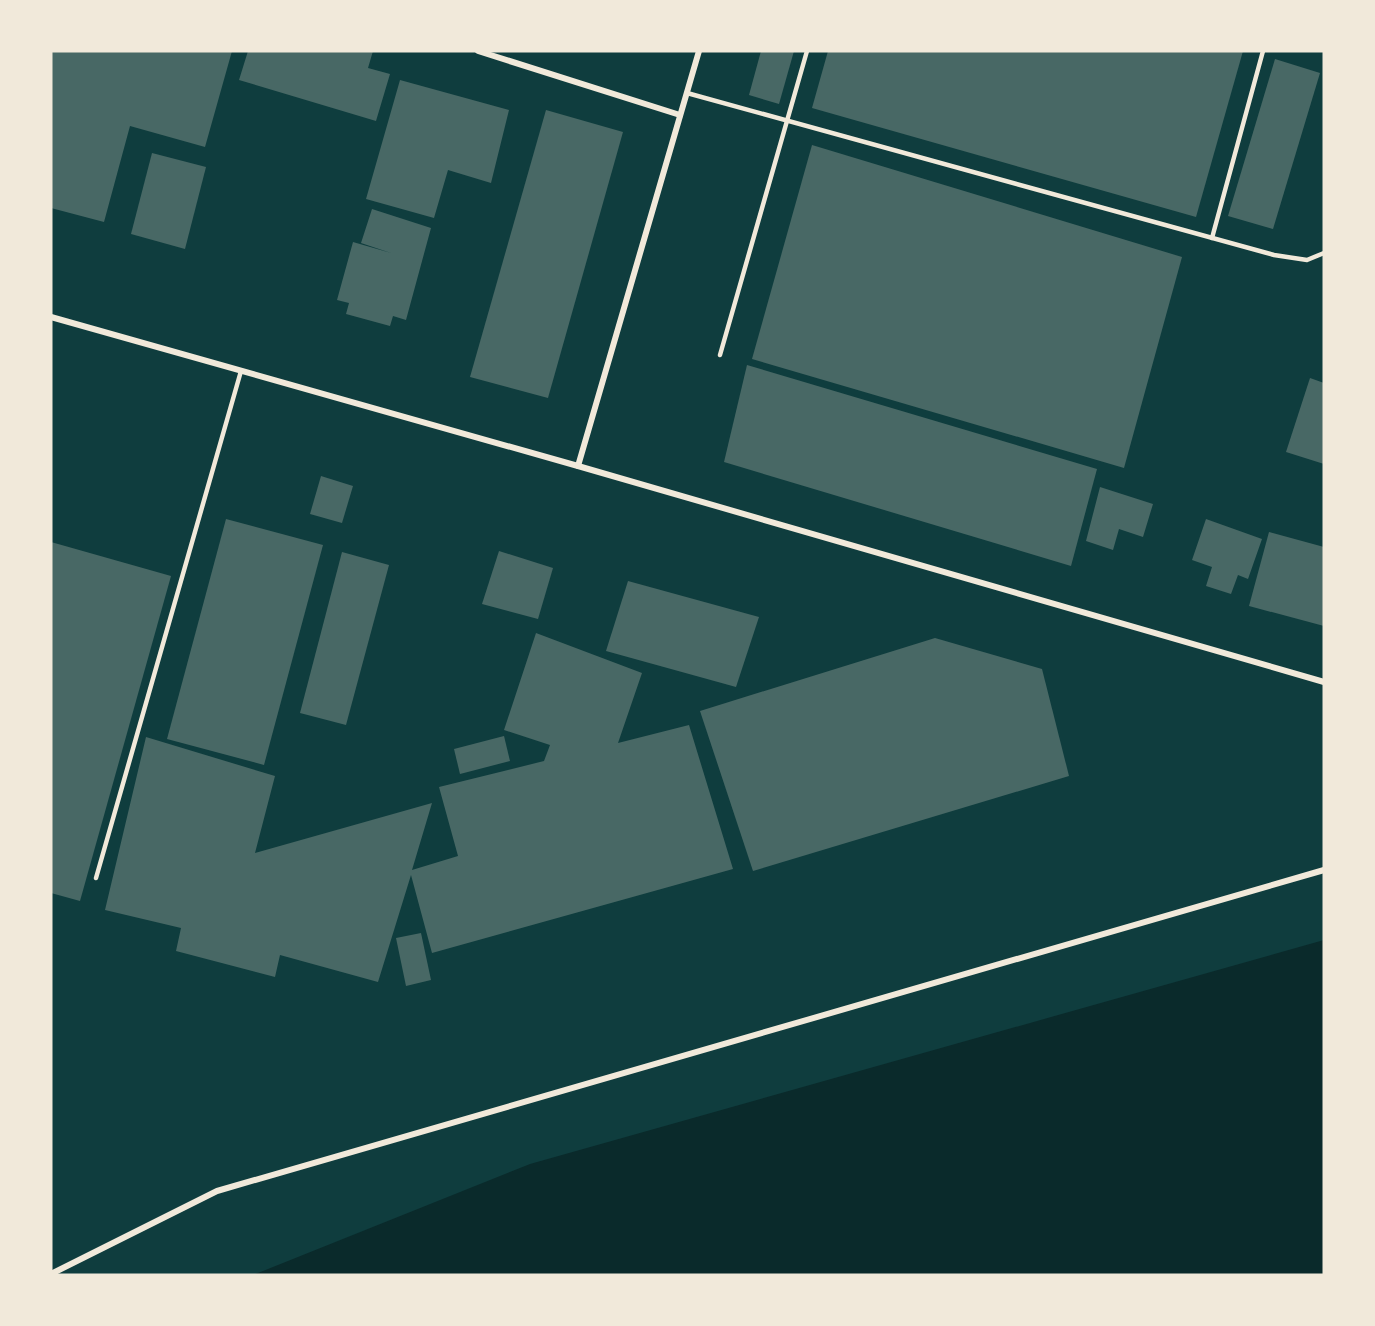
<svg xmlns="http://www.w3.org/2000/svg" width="1375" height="1326" font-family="'Asap Condensed',sans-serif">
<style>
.water{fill:#0a2a2b}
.building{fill:#486865}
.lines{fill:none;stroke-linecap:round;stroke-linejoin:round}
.service{stroke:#f1e9da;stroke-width:4.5}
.minor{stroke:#f1e9da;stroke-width:6}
</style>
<rect width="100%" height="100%" fill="#0f3d3e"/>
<!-- water -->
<path class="water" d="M1324,940v335h-1071l277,-111z"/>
<!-- building -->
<g class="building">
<path d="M51,51h181l-27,96 -75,-21 -26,96 -53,-14z"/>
<path d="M248,51h125l-5,17 22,6 -14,47 -137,-41z"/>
<path d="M761,51h33l-15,53 -30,-9z"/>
<path d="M828,51h415l-47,166 -384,-109z"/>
<path d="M1275,59l45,14 -47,156 -45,-13z"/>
<path d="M400,80l109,30 -18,73 -43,-13 -14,48 -68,-19z"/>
<path d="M546,110l77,22 -75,266 -78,-21z"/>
<path d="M812,145l370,112 -58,211 -372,-109z"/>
<path d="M152,153l54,14 -21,82 -54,-15z"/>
<path d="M372,209l59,19 -25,92 -13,-4 -3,10 -44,-12 3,-11 -12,-3 16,-58 38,11 -30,-10z"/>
<path d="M747,365l350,104 -26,97 -347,-104z"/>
<path d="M1310,378l14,5v81l-38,-12z"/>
<path d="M321,476l32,10 -11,37 -32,-9z"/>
<path d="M1100,487l53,17 -10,33 -24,-8 -6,21 -27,-9z"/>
<path d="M226,519l97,26 -59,220 -97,-26z"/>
<path d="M1206,519l56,20 -14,40 -10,-4 -7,19 -25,-8 6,-19 -20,-7z"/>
<path d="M1269,532l55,15v79l-75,-20z"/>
<path d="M51,542l120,34 -91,325 -29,-8z"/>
<path d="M499,551l54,17 -15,51 -56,-15z"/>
<path d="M342,552l47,13 -43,160 -46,-12z"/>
<path d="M628,581l131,36 -23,70 -130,-36z"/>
<path d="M536,633l106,40 -24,70 71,-18 44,144 -301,84 -21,-78 -33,107 -98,-27 -5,22 -99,-26 5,-23 -76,-18 41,-173 129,39 -20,77 177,-50 -20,67 46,-14 -19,-69 105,-26 6,-16 -46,-15z"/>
<path d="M935,638l107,31 27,107 -316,95 -53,-160z"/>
<path d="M504,736l6,25 -50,13 -6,-25z"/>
<path d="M421,933l10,47 -25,6 -10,-48z"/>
</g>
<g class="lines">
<!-- service -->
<g class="service">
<path d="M687,93l587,162 33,5 17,-7"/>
<path d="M1212,238l51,-187"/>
<path d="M720,355l87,-304"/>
<path d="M96,878l145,-507"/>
</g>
<!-- minor -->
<g class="minor">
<path d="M478,51l202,64"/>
<path d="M51,317l527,149 746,216"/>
<path d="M578,466l121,-415"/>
<path d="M51,1274l166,-83 1107,-321"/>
</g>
</g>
<!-- border -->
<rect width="1375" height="1326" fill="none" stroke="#f1e9da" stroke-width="105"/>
</svg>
